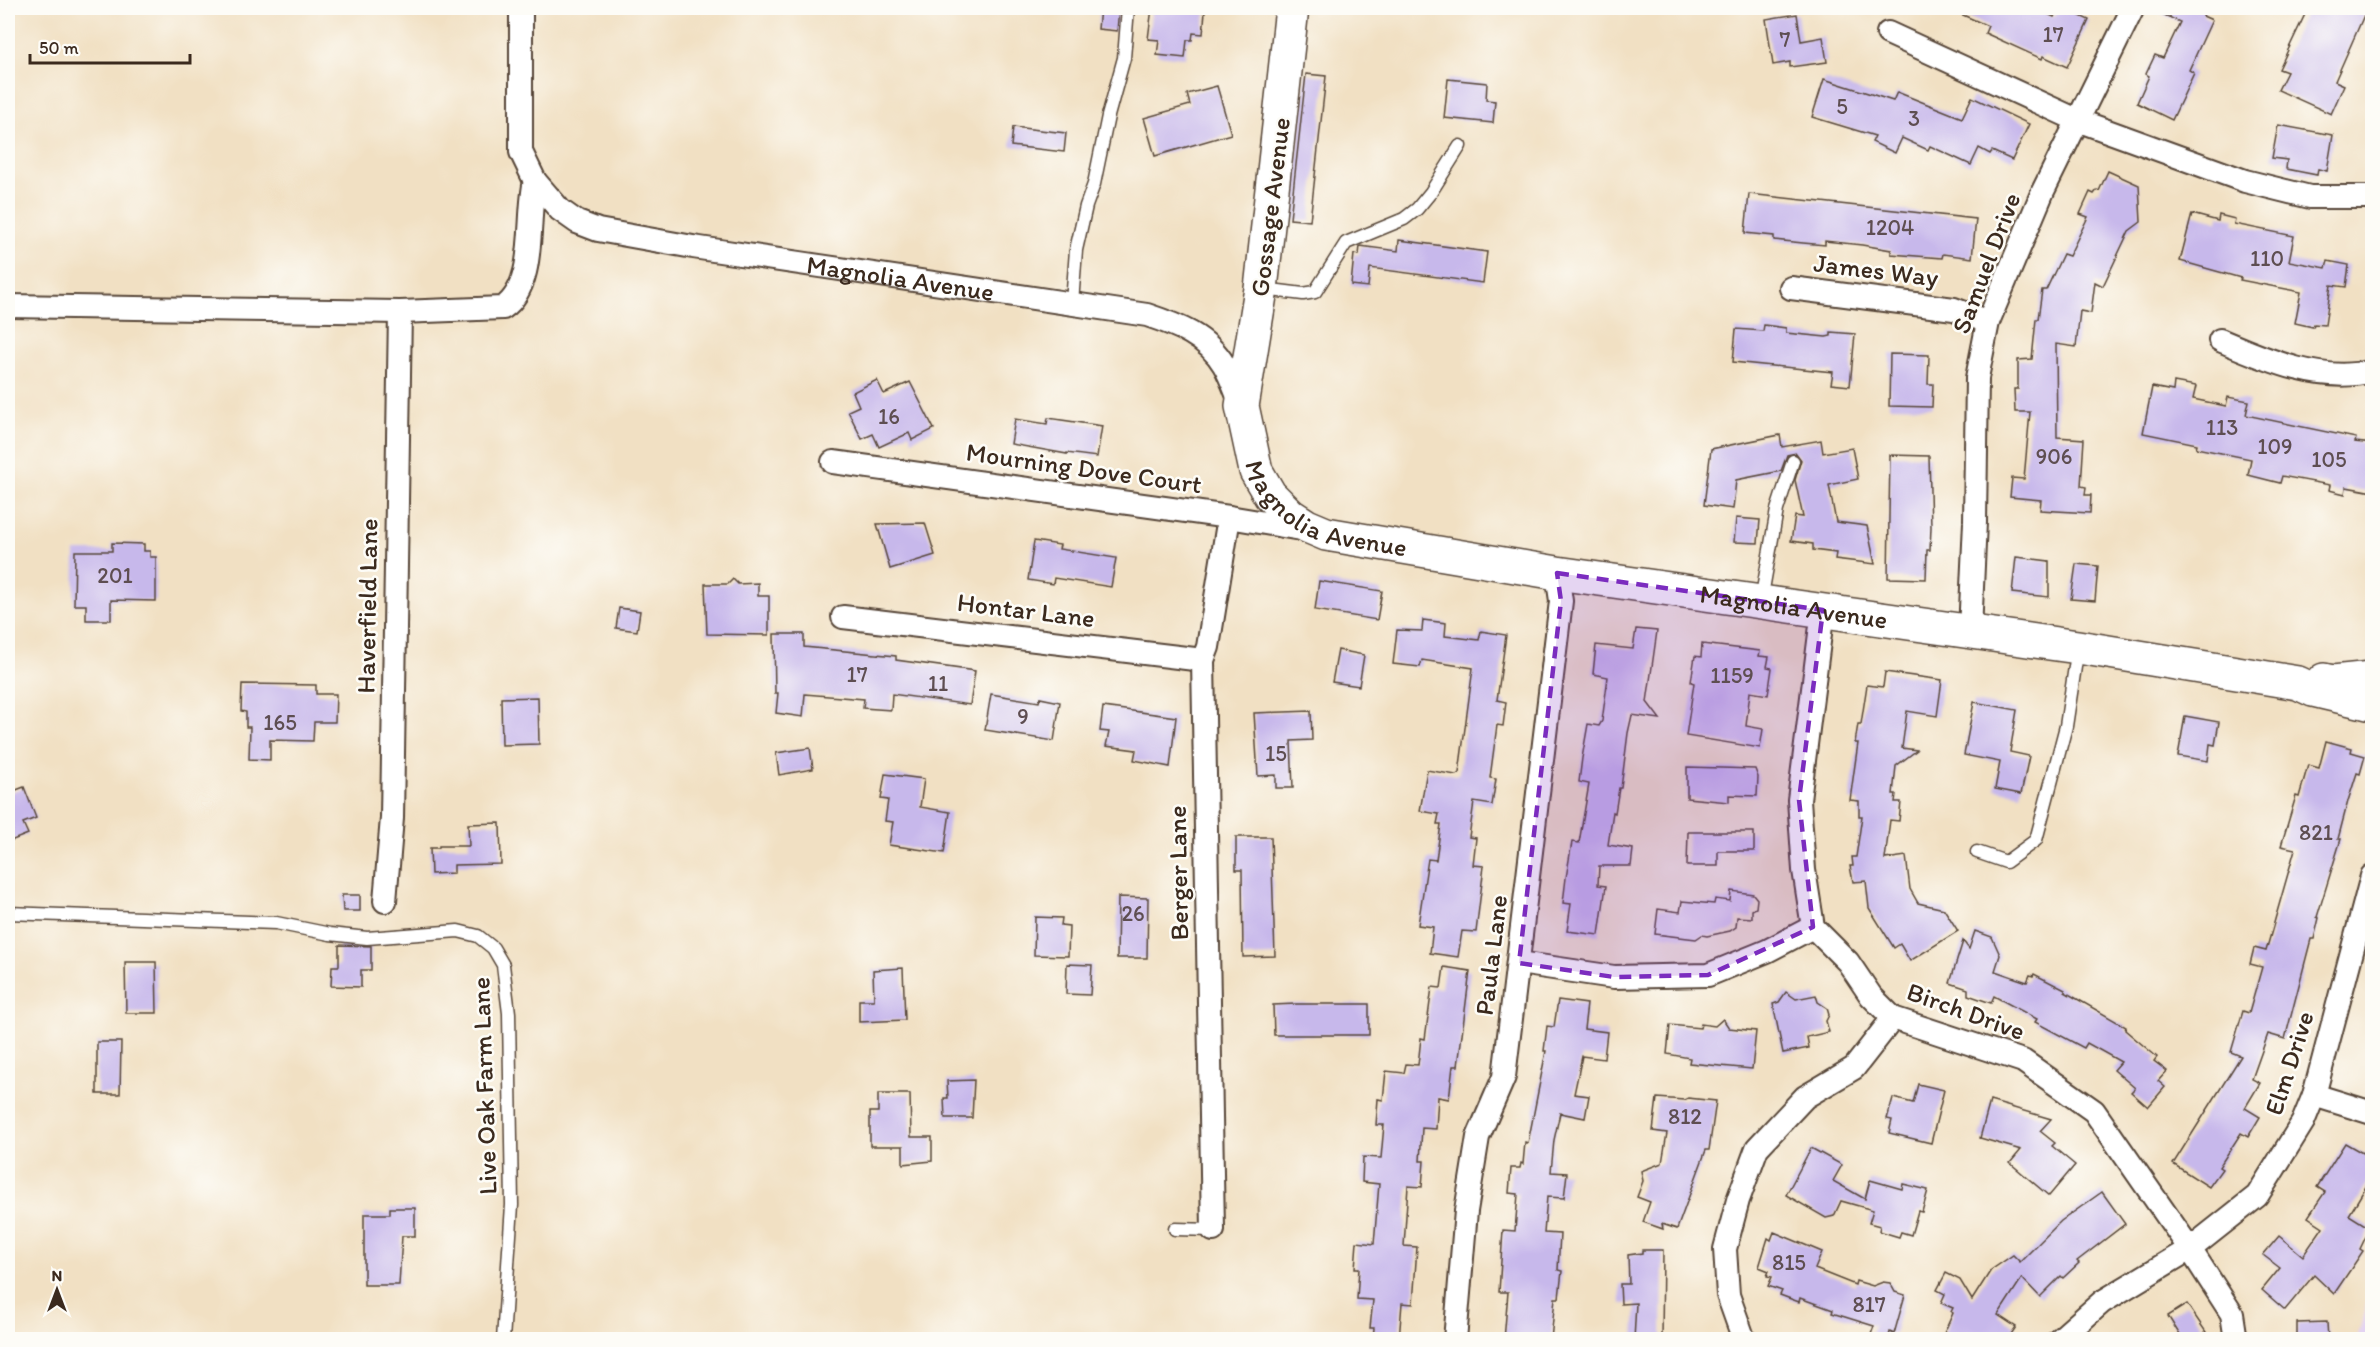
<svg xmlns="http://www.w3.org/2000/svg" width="2380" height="1347" font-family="Itim,sans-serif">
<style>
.built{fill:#e3d3f2}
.building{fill:#c7b8eb}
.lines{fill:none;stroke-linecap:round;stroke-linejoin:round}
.lane-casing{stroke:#564537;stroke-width:15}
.street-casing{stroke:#564537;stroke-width:26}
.secondary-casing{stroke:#564537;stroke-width:36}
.lane{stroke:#fff;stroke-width:12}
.street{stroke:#fff;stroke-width:22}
.secondary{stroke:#fff;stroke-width:33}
.marked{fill:#7b2cbf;fill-opacity:0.2;stroke:#7b2cbf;stroke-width:4.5;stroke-dasharray:12 8;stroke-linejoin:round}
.labels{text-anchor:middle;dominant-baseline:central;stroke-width:5;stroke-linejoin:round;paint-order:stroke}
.number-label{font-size:22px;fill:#5e4e51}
.street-label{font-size:26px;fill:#3b2a1e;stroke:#fdfcf7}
</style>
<rect width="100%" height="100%" fill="#fdfcf7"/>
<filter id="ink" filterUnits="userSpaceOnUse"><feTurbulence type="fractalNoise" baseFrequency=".0167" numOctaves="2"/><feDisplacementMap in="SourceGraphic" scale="12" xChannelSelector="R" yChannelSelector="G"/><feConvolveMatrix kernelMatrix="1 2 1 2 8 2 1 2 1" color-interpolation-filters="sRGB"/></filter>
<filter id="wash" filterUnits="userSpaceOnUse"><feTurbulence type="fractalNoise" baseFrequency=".008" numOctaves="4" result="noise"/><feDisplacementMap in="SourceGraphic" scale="24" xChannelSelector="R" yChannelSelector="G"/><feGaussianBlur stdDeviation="1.35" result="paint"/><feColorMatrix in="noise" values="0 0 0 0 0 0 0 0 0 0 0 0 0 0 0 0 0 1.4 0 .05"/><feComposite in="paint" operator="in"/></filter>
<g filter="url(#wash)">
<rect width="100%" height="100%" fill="#f1e0c3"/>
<!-- built -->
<path class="built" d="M2372,1284v55h-15z"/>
<g id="blocks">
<!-- building -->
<g class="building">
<path d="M1100,8h19l-2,23 -19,-2z"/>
<path d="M1152,8h51v4h2l-2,22 -10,-1 -1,7h-5l-2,18 -28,-3 2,-15 -11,-1z"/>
<path d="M1947,8h88l19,9 4,-9h5l26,12 -22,47 -24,-11 -1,3 -57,-26 3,-7z"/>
<path d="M2149,8h57l-3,8 9,4 -23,50 5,3 -22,47 -35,-17 12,-27 -3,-2 9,-19 8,3 17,-36z"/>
<path d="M2308,8h44l13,5 -30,68 9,4 -13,29 -53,-24 9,-18 -8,-3z"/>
<path d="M1797,14l4,27 22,-4 4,25 -37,5v-5l-17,3 -7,-46z"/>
<path d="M1306,74l20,2 -16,145 -20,-2z"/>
<path d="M1448,79l39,4 -1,17 9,1 -2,22 -49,-5z"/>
<path d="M1824,79l69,22 4,-9 65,26 10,-21 57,27 -17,36 -20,-9 -2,3 -11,-6 -8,17 -41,-19 -2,4 -26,-12 -7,15 -23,-11 3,-6 -63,-19z"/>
<path d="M1217,86l14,48 -76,22 -11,-38 46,-13 -3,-11z"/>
<path d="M2278,125l55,10 -6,36 -9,-2 -1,6 -31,-6 1,-9 -15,-2z"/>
<path d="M1013,127l53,6 -2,19 -53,-6z"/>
<path d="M2108,171l31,14 2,37 -12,9 -26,55 -8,-4 -4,31 -11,-2 -4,36 -20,-3 1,93 27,2 -3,47 5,1 -1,8h6l-1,18 -50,-3 1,-10 -31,-3 2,-19 12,1 6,-67h-15l-1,-23h4v-29l14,-1 4,-40h2l4,-29h4l17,-36 6,2 19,-39 -8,-3 10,-22 4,2 3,-4 2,1z"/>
<path d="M1749,194l227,25 -4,39 -29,-4 -1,4 -51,-4v-4l-29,-5 -37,-4v4l-22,-2 -29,-3v-4l-29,-3z"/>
<path d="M2192,214l26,7 1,-6 16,4 -1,5 60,12 -5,25 37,7 2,-7 21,4 -3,22 -15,-2 -6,40 -11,-1 -1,3 -18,-4 6,-31 -61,-12 1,-2 -61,-17z"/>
<path d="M1399,240l88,12 -4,31 -113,-15 -2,19 -17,-2 3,-31 5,1 1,-9 38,5z"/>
<path d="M1764,325l22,3v5l40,4 5,-1v-4l24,2 -5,52 -19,-2 2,-12 -100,-10 3,-33 27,2z"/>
<path d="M1890,354l39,1 -1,29h5l-1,23 -43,-1z"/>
<path d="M877,380l7,14 26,-12 24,47 -22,11 -3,-7 -30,14 -6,-13 -11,5 -14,-28 11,-5 -6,-14z"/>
<path d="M2174,382l22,4 -3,13 33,7 2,-9 21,4 -3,14 110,23 -1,4 18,2v48l-27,-5 -1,7 -16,-4 1,-5 -48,-9 -2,7 -32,-8 3,-16 -55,-11 1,-4 -54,-11 9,-46 21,4z"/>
<path d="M1048,418l54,8 -5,31 -30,-4v1l-56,-10 4,-25 32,5z"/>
<path d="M1780,435l2,12 39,-7 2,13 29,-5 6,31 -29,6 7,37 31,4 8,38 -40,-5 1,-6 -23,-3v-6l-22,-3 4,-25 8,1 -8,-37 6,-20 -5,-7 -9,2 -6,16 -45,9 -3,29 -29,-4 7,-56z"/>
<path d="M1890,455l39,1 2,71 -1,23h-3l-1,29 -38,-1z"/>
<path d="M1736,518l24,2 -2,23 -24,-1z"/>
<path d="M925,523l10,32 -45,14 -13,-45z"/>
<path d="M1034,541l26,4 -1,4 57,9 -5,29 -57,-9 -1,6 -25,-4z"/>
<path d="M112,543l32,1v7h6v6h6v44l-45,-1v20h-25v-15h-12l1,-54h37z"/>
<path d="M2016,557l33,4v36l-37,-4z"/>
<path d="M2076,564l22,2 -3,35 -24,-2z"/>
<path d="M733,579l5,5 20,-1v13h11v39l-62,-1 -2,-50h23z"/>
<path d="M1319,581l63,10 -5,29 -62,-10z"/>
<path d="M619,608l21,3 -3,20 -21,-3z"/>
<path d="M1423,620l23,3 -1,13 34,4 2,-9 25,4 -9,65 9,2 -3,24 -6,-1 -7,53 6,1 -4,26 -18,-3 -5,35 7,1 -3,27 11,1 -8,66 -14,-1 -4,26 -28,-4 3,-26 -15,-2 10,-66 8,1 5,-36h-4l2,-10 -19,-3 7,-41 29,5 3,-2 14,-105 -51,-8 -2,7 -27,-3 4,-34 25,1z"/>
<path d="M1636,629l21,2 -10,71 13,17 -28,-4 -4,18 -7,55h-2l-4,25 -2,-1 -5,33 25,4 -2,17h-32l-1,19 8,1 -7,49 -32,-4 4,-27 -8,-1 3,-25 6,-36 7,1 10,-59 -10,-2 3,-24 6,-34 11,2 3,-5 6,-44 -15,-3 3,-29 37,4z"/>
<path d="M774,634h30v13l92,9v4l79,11 -5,34 -78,-11 -1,16 -28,-2 1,-9 -59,-5 -2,23 -27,-4 2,-20h-3z"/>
<path d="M1702,644l58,7 -1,5 10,1 -2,10 5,1 -4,27 -18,-3 -4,34 17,3 -3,19 -74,-12 8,-53 -3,-1 4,-26 6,1z"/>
<path d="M1338,650l26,5 -5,31 -27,-4z"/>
<path d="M1885,672l57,8 -5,36 -30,-5 -5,37 15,2 -21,16 -3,28h3l-1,8h6l-2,19 -9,-1 -5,39 21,-3 4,33 8,14 26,6 14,22 -48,30 -10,-17 -6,4 -25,-40 -3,-27 -13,1 -3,-16h3l-1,-9h4l6,-41h-3v-15l-9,-1 8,-57h-3l3,-19h3l6,-39 16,2z"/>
<path d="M242,684l74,1v9h20l-1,28h-21l-1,19 -43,-1v20l-21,-1 1,-32h-4v-15l-5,-1z"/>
<path d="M991,694l48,8 1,-4 20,4 -6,39 -69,-11z"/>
<path d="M538,697l1,47 -37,1 -1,-47z"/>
<path d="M1974,702l43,8 -7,42 19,4 -8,38 -26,-5 5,-27 -36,-7z"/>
<path d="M1103,707l73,10 -6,50 -36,-7 2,-10 -30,-4 3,-14 -9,-1z"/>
<path d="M1311,711l1,29 -21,1 2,47h-17v-13l-18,1 -4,-63z"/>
<path d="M2185,716l34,6 -4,23 -5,-1 -2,17 -30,-5z"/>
<path d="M2326,741l26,7 -1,4 14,4 -5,18 -3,-1 -9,28 -10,38h3l-24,78 2,1 -5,21h-3l-26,100 -17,-5 -16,45 8,4 -15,25 15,9 -12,20 -7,-4 -22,34 3,2 -13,18 -36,-23 68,-108 -10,-4 12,-41 6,2 13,-46 -12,-3 4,-16 12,3 29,-102 -14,-3 15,-50 3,1 9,-32 11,3z"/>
<path d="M810,748l3,21 -34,6 -3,-22z"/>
<path d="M1687,767l68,2 3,8 -1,19 -28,-1v7l-42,-4z"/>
<path d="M885,774l39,5 -4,28 30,5 -6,41 -55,-8 4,-23 -8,-1 3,-21 -7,-1z"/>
<path d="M8,786l3,6 13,-5 12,31 -13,5 5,11 -20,8z"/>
<path d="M500,823l1,41 -47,1v8l-23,1 -1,-26h9v-2h30l-1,-22z"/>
<path d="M1688,832h66v19h-36v15h-31z"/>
<path d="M1236,837h35l4,119 -32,1 -1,-87h-6z"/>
<path d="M1731,891l22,3 4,5 -1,9 -4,2v8l-15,-1 -1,10 -6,4 -23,5 -5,-1 -6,4 -41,-5 3,-25 22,3 2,-11 32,3 1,-5 15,2z"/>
<path d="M342,895h18v16h-17z"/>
<path d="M1118,897l30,1 -1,60h-30z"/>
<path d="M1035,917l27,1 -1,7 8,1 -1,30 -34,-1z"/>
<path d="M1975,931l17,6 8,18 -5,16 32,11 3,-7 3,1 1,-2 31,16v2l61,35 -1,3 32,27 -3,4 13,10 -9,10 7,6 -17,20 -17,-15 4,-4 -21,-18 7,-8 -34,-19 -3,5 -49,-26 2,-3 -43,-23 -3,7 -23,-8v-6l-18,-6 13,-42 6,8z"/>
<path d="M339,945l32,1v24h-10v17l-30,-1 1,-20h7z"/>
<path d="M125,962h31l1,51h-31z"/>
<path d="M1067,964l25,1 -2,30 -24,-1z"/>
<path d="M1444,967l26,4 -12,95h-5l-4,33 -11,-2 -2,32 -14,-1 -2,33h4l-2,26 -14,-1 -4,60 13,1 -4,57 -11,-1 -3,37h-26l1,-12h-4l3,-28 -16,-1 2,-31h-4l2,-26 17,2 5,-60 -17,-2 1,-25 18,1 3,-33h-8l2,-26 5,1 3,-29 18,2 2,-9 12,1 3,-27 4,1 7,-52 9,1z"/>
<path d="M903,968l2,52 -46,2v-22h15l-1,-30z"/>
<path d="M1786,992l10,7 20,-4 2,7 9,6 2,7 -3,6 3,11 -22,5 2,11 -26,5 -10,-49 6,-2z"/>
<path d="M1558,1000l29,4 -3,25 23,3 -3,27 -22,-3 -8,38 15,2 -4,22 -25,-5 -6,27 -3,32 16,1 -3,25 -17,-1 -3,36 16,1 -2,36 4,1 -3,27h-4l-4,42h-47l4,-48h-9l4,-62 12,1 3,-37 -9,-1 2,-25h9l1,-5 2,1 2,-22 3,1 18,-92h-2l3,-25 7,1z"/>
<path d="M1296,1004h73v31h-95l-1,-30z"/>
<path d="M1723,1019l6,9 27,3 -4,38 -63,-6 1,-5 -23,-4 3,-29 30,3 1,-4 14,2z"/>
<path d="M97,1042h24l-1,52h-23z"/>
<path d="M974,1080l-2,38h-27l-1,-20h4l-1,-17z"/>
<path d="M1918,1084l26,6 -13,53 -42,-10 3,-13 -5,-1 6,-21 20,5z"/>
<path d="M878,1094h32l1,43h21v24l-29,3v-18h-33v-34h8z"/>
<path d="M1657,1098l27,2 4,-2 28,3 -7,49h-3l-29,79 -15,-5 1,5 -20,-7 7,-20 -13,-5 6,-16 -2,-10 21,-8 5,-30 -14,-2z"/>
<path d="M1990,1101l61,18 -11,12 15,12 -3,3 23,19 -26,31 -39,-33 11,-13 -41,-12z"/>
<path d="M2345,1143l28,16v16l-24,40 21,13 -10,21 3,2 -29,43 -20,-19 -29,35 -23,-20 18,-22 -17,-13 16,-19 24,20 20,-29 -15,-10 17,-25 -8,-5z"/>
<path d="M1811,1148l31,17 -9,16 32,18 5,-19 32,9 1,-5 25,6 -6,22 -4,-1 -7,24 -10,-3 -2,5 -20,-6 1,-5 -11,-3 4,-13 -32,-9 -7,15 -8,2 -40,-23z"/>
<path d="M2102,1192l23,32 -48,37 2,2 -16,15 -2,-2 -21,21 -18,-19 -24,37 18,12 -9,13h-66l12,-27 -2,-1 2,-4 -12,-5 4,-9 -8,-4 9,-17 14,7 12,20 19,-30 22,-15 7,7 41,-41z"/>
<path d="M390,1208h25v28h-13l-3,49h-35v-71h26z"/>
<path d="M1774,1232l48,20 -7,17 40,16 1,-4 17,5 10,-4 7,1 5,9 10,3 -11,39 -4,-2 -2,8h-19l5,-14 -29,-9 -13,-4 1,-3 -33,-12 -1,4 -19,-7 2,-4 -14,-5 4,-9 -5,-1 2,-5 -10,-4 9,-29 3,2z"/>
<path d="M1642,1250h21l-1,90h-28l2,-37 -15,1 -1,-20h9l-1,-29 14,-2z"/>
<path d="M2187,1304l19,28 -10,8h-13l-15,-24z"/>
<path d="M2327,1322l1,18h-31v-17z"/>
</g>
</g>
</g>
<g filter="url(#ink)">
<use href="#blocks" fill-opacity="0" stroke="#564537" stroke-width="1.5"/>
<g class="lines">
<defs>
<g id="lane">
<path d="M1263,289l40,5 12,-2 31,-49 58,-24 13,-10 14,-17 29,-46"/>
<path d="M1072,303l4,-53 10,-44 8,-22 14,-68 16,-58 4,-50"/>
<path d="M1761,601l16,-91 16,-49"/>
<path d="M1977,852l29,10 30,-22 30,-114 12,-79"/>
<path d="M8,913l268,10 54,11 37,4 91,-7 20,5 15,12 10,17 6,48 3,192 -9,135"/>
<path d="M1175,1229l38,1"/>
</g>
<g id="street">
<path id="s1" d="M521,8v144l14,29 25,29 17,12 21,8 95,17 454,68c30,10 60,21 77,50 7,12 12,27 17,39"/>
<path d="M1888,33l189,87 168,61 65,16h62"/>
<path d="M1791,288l163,21 34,13"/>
<path d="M8,306l392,6 103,-4c35,-24 23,-91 32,-127"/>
<path d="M2220,340c47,20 102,44 152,31"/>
<path d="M833,462l396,55 78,13"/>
<path d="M1823,610l-24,190 5,70 9,57 35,35 23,34 22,22 130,43 71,50 96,138 42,65 4,26"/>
<path d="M843,617l360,43"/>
<path d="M1970,631l5,-109 2,-144 11,-56 55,-131 90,-183"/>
<path d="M385,901l7,-83 8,-506"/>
<path d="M1519,963l95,14 94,-2 59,-24 46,-24"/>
<path d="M2314,1095l58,18"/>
<path d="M1213,1230l-10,-570 5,-13 21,-130"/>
<path d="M1455,1340l11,-129 12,-74 26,-60 57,-476 -4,-28"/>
<path d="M1744,1340l-16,-45 -3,-46 13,-49 19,-52 48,-51 49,-29 39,-50"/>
<path d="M2059,1340l43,-38 88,-53 67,-53 46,-74 11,-27 58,-219"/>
</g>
<g id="secondary">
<path id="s2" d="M1292,8l-31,281 -19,117 14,65 14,24 20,20 17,11 19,8 231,39 521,74 220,36 15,7 59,14"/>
<path d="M2324,680l9,2 39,-4"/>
</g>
</defs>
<!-- lane casing -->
<use href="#lane" class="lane-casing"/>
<!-- street casing -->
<use href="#street" class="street-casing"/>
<!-- secondary casing -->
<use href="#secondary" class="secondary-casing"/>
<!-- lane -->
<use href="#lane" class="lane"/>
<!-- street -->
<use href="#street" class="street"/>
<!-- secondary -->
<use href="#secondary" class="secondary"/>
</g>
</g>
<!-- marked area -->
<path class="marked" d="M1557,573l266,37 -24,190 14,127 -105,48 -94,2 -95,-14 42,-362z"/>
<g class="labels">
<!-- number labels -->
<g class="number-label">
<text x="2053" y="34">17</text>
<text x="1785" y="39">7</text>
<text x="1842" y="106">5</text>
<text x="1914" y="118">3</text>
<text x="1890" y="227">1204</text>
<text x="2267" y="258">110</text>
<text x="889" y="416">16</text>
<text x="2222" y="427">113</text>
<text x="2275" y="446">109</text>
<text x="2054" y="456">906</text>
<text x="2329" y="459">105</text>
<text x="115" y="575">201</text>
<text x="857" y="674">17</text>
<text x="1732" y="675">1159</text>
<text x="938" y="683">11</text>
<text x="1023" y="716">9</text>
<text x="280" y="722">165</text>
<text x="1276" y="753">15</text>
<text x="2316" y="832">821</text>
<text x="1133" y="913">26</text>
<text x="1685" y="1116">812</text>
<text x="1789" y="1262">815</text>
<text x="1869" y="1304">817</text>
</g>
<!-- street labels -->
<g class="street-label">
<text transform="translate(1270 207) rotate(-83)">Gossage Avenue</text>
<text transform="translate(1986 263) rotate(-69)">Samuel Drive</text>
<text transform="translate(1876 270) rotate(7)">James Way</text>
<text stroke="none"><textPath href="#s1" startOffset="564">Magnolia Avenue</textPath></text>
<text transform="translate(1084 468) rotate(8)">Mourning Dove Court</text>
<text stroke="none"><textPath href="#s2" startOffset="552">Magnolia Avenue</textPath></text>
<text transform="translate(367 606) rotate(-89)">Haverfield Lane</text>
<text stroke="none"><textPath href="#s2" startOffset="1038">Magnolia Avenue</textPath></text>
<text transform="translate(1026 610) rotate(7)">Hontar Lane</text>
<text transform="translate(1178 873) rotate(-91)">Berger Lane</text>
<text transform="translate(1491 955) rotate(-83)">Paula Lane</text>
<text transform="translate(1966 1011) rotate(20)">Birch Drive</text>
<text transform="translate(2289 1063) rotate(-72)">Elm Drive</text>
<text transform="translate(484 1086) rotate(-92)">Live Oak Farm Lane</text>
</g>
</g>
<!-- margin -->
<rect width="2380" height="1347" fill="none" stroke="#fdfcf7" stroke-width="30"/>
<!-- north arrow -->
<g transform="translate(57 1290)" stroke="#fdfcf7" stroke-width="4.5" paint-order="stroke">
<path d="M0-4.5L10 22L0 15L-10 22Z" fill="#3b2a1e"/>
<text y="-9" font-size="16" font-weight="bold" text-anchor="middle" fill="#3b2a1e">N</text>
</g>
<!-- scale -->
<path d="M30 54v9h160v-9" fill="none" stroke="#3b2a1e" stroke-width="3"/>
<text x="39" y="54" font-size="18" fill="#3b2a1e" stroke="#fdfcf7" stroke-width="4.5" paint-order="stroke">50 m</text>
</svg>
